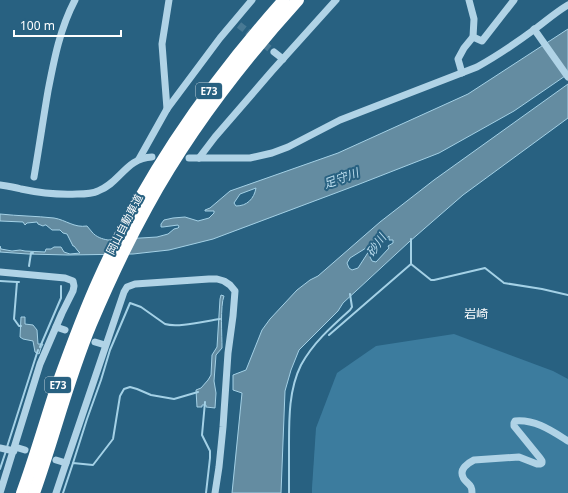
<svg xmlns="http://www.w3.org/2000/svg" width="568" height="493" font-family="'Noto Sans','Noto Sans JP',sans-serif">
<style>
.green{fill:#3c7c9e}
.water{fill:#648ca1;stroke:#a4d1e6;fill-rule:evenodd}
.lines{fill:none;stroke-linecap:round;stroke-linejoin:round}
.stream{stroke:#a4d1e6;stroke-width:2}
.minor-tunnel{stroke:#487994;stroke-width:7;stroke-dasharray:7 3.5;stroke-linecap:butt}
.minor{stroke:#b0d3e6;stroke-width:7}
.highway{stroke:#fff;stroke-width:12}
.labels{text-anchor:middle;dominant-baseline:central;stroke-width:4;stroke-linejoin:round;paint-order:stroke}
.shield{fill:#286181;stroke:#bed0d9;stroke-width:1}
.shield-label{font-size:10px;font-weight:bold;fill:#fff}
.street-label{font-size:11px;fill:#fff;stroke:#286181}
.water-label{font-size:12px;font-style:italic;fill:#bde;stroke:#286181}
.neighbourhood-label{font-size:12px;fill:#fff;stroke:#286181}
</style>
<rect width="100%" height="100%" fill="#286181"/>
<!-- green -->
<path class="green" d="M454,334l99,37 15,8v114h-256v-5l4,-60 21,-55 39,-27z"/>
<!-- water -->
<g class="water">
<path d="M568,29v45l-54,37 -75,42 -82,32 -144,54 -44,11 -36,4 -65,1 -40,-1 -28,-2v-6l1,3 11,2 8,-1 5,1 20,1 1,-3h5l3,-2h7l3,5 6,2 10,-1 -2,-2 -4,-5h-1l-6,-12 -4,-1 -3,-3h-8l-6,-5h-1l-2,1 -5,-2 -1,-2 -10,1 -2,2 -2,-3 -23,-1v-7c18,2 36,2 54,4 12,2 20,10 33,8 2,2 3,4 5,6 4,5 10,7 16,8l49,-3 11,-3 6,-5 4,-1 1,-1 -1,-2 -15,2h-2v-3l3,-4 9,-2 12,-1 13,4 11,-3 5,-5v-2h-9v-1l5,-2 20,-17 108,-38 130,-59zM256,188c-2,11 -9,18 -20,18l-2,-3 6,-9z"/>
<path d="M568,84v34l-105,77 -54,47 -66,61 -5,8 -39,39 -8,20 -6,21 -4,102h-49l10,-100 -9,-3v-15l13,-5 16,-40 8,-11 27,-29 13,-10 8,-4 62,-54 54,-42zM389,236v4h4v3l-5,3 1,2 -13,14 -4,-1 -2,-4v-3l9,-7zM366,248l3,1v2l-11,17 -6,2 -3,-2 -2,-5 3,-5z"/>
<path d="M221,295l3,1c-4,10 -2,40 -2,52l-6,7 -2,26 2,12 -1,15 -9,-1v-2h-4v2h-5l-1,-17 5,-2 7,-8 3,-5 1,-20 5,-8 3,-48z"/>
<path d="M21,317h4v7l8,1 4,5 1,14h5l-2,4 -2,6 -4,-2 -2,-11 -10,-2 -3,-2z"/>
</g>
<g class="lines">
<!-- stream -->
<g class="stream">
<path d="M411,264l20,16h3l51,-12 19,15 38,6 26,6"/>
<path d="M29,266l2,-13h2"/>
<path d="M0,281l17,1"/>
<path d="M19,282h-2l-3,37 5,7h2"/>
<path d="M329,335l82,-71v-25"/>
<path d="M40,347l21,-49v-12"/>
<path d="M205,402l-3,33 8,16v7l-4,35"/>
<path d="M7,447l31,-97"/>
<path d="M73,463l14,-44 14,-39 9,-30 20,-47 11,4 24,17c13,4 40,-3 55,-5"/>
<path d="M0,469l6,-18"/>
<path d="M63,493l10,-30 20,2 20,-26 7,-43 4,-7 6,-2 7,2 14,6 23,4 24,-7"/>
<path d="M289,493c0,-16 0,-33 0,-49 0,-26 0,-55 12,-79 12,-22 30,-38 49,-55l2,-3 -2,-13"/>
</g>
<!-- minor-tunnel -->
<path class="minor-tunnel" d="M239,25l35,27"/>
<!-- minor -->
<g class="minor">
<path d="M534,29l34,48"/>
<path d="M473,37l9,4 32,-41"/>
<path d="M274,52l9,7"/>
<path d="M462,73l-4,-14 6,-11 9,-11 1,-18 -5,-19"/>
<path d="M167,109l-5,-65 7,-44"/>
<path d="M189,158h61l22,-5 16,-6 52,-27 137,-53c20,-11 39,-24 58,-38 11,-8 21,-17 33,-24"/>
<path d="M199,158l16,-21 57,-66 64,-71"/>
<path d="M139,159l28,-50 53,-71 32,-38"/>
<path d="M34,177c5,-29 9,-57 14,-86 6,-31 12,-63 27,-91"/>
<path d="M0,185c7,1 14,2 21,4 19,4 38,6 56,5 7,0 15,0 21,-3 22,-8 28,-33 54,-34"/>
<path d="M0,272l65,6 8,3 1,5 -1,5 -11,22 -22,51 -40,129"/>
<path d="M56,327l9,3"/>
<path d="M95,342l10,3"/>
<path d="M15,447l10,3"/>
<path d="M0,448l14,3"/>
<path d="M56,460l10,3"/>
<path d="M56,493l10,-30 58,-171 3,-5 8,-3 74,-5h8l7,2 6,4 5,6 -2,25 -5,37 -5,74 -4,40 -4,26"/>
<path d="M472,493c0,-2 0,-4 -1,-6 -2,-4 -7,-6 -8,-10 -4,-8 5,-14 11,-17l45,-3 18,7h3l2,-1v-2l-2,-3 -26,-32v-3l1,-2c20,-2 37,10 53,20"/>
</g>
<!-- highway -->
<g class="highway">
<path d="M22,493c13,-35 23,-71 35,-107 13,-36 26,-72 42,-107 46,-103 110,-195 185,-279"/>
<path d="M34,493c20,-56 34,-114 57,-169 17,-40 35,-79 56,-117 41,-75 94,-144 151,-207"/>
</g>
</g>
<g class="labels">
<!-- shield labels -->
<g class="shield">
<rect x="196" y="83" width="26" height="16" rx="3"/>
<rect x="45" y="377" width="26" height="16" rx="3"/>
</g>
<g class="shield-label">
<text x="209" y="91">E73</text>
<text x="58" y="385">E73</text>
</g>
<!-- street labels -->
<g class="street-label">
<text transform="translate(124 224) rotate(-63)">岡山自動車道</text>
</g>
<!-- water labels -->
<g class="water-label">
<text transform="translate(341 178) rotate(-20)">足守川</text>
<text transform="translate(376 245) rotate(-55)">砂川</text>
</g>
<!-- neighbourhood labels -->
<g class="neighbourhood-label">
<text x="476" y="313">岩崎</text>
</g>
</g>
<!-- scale -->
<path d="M14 30v6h107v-6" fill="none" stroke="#ffffff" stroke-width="2"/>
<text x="20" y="30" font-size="12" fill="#ffffff" stroke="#286181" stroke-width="3" paint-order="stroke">100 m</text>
</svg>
